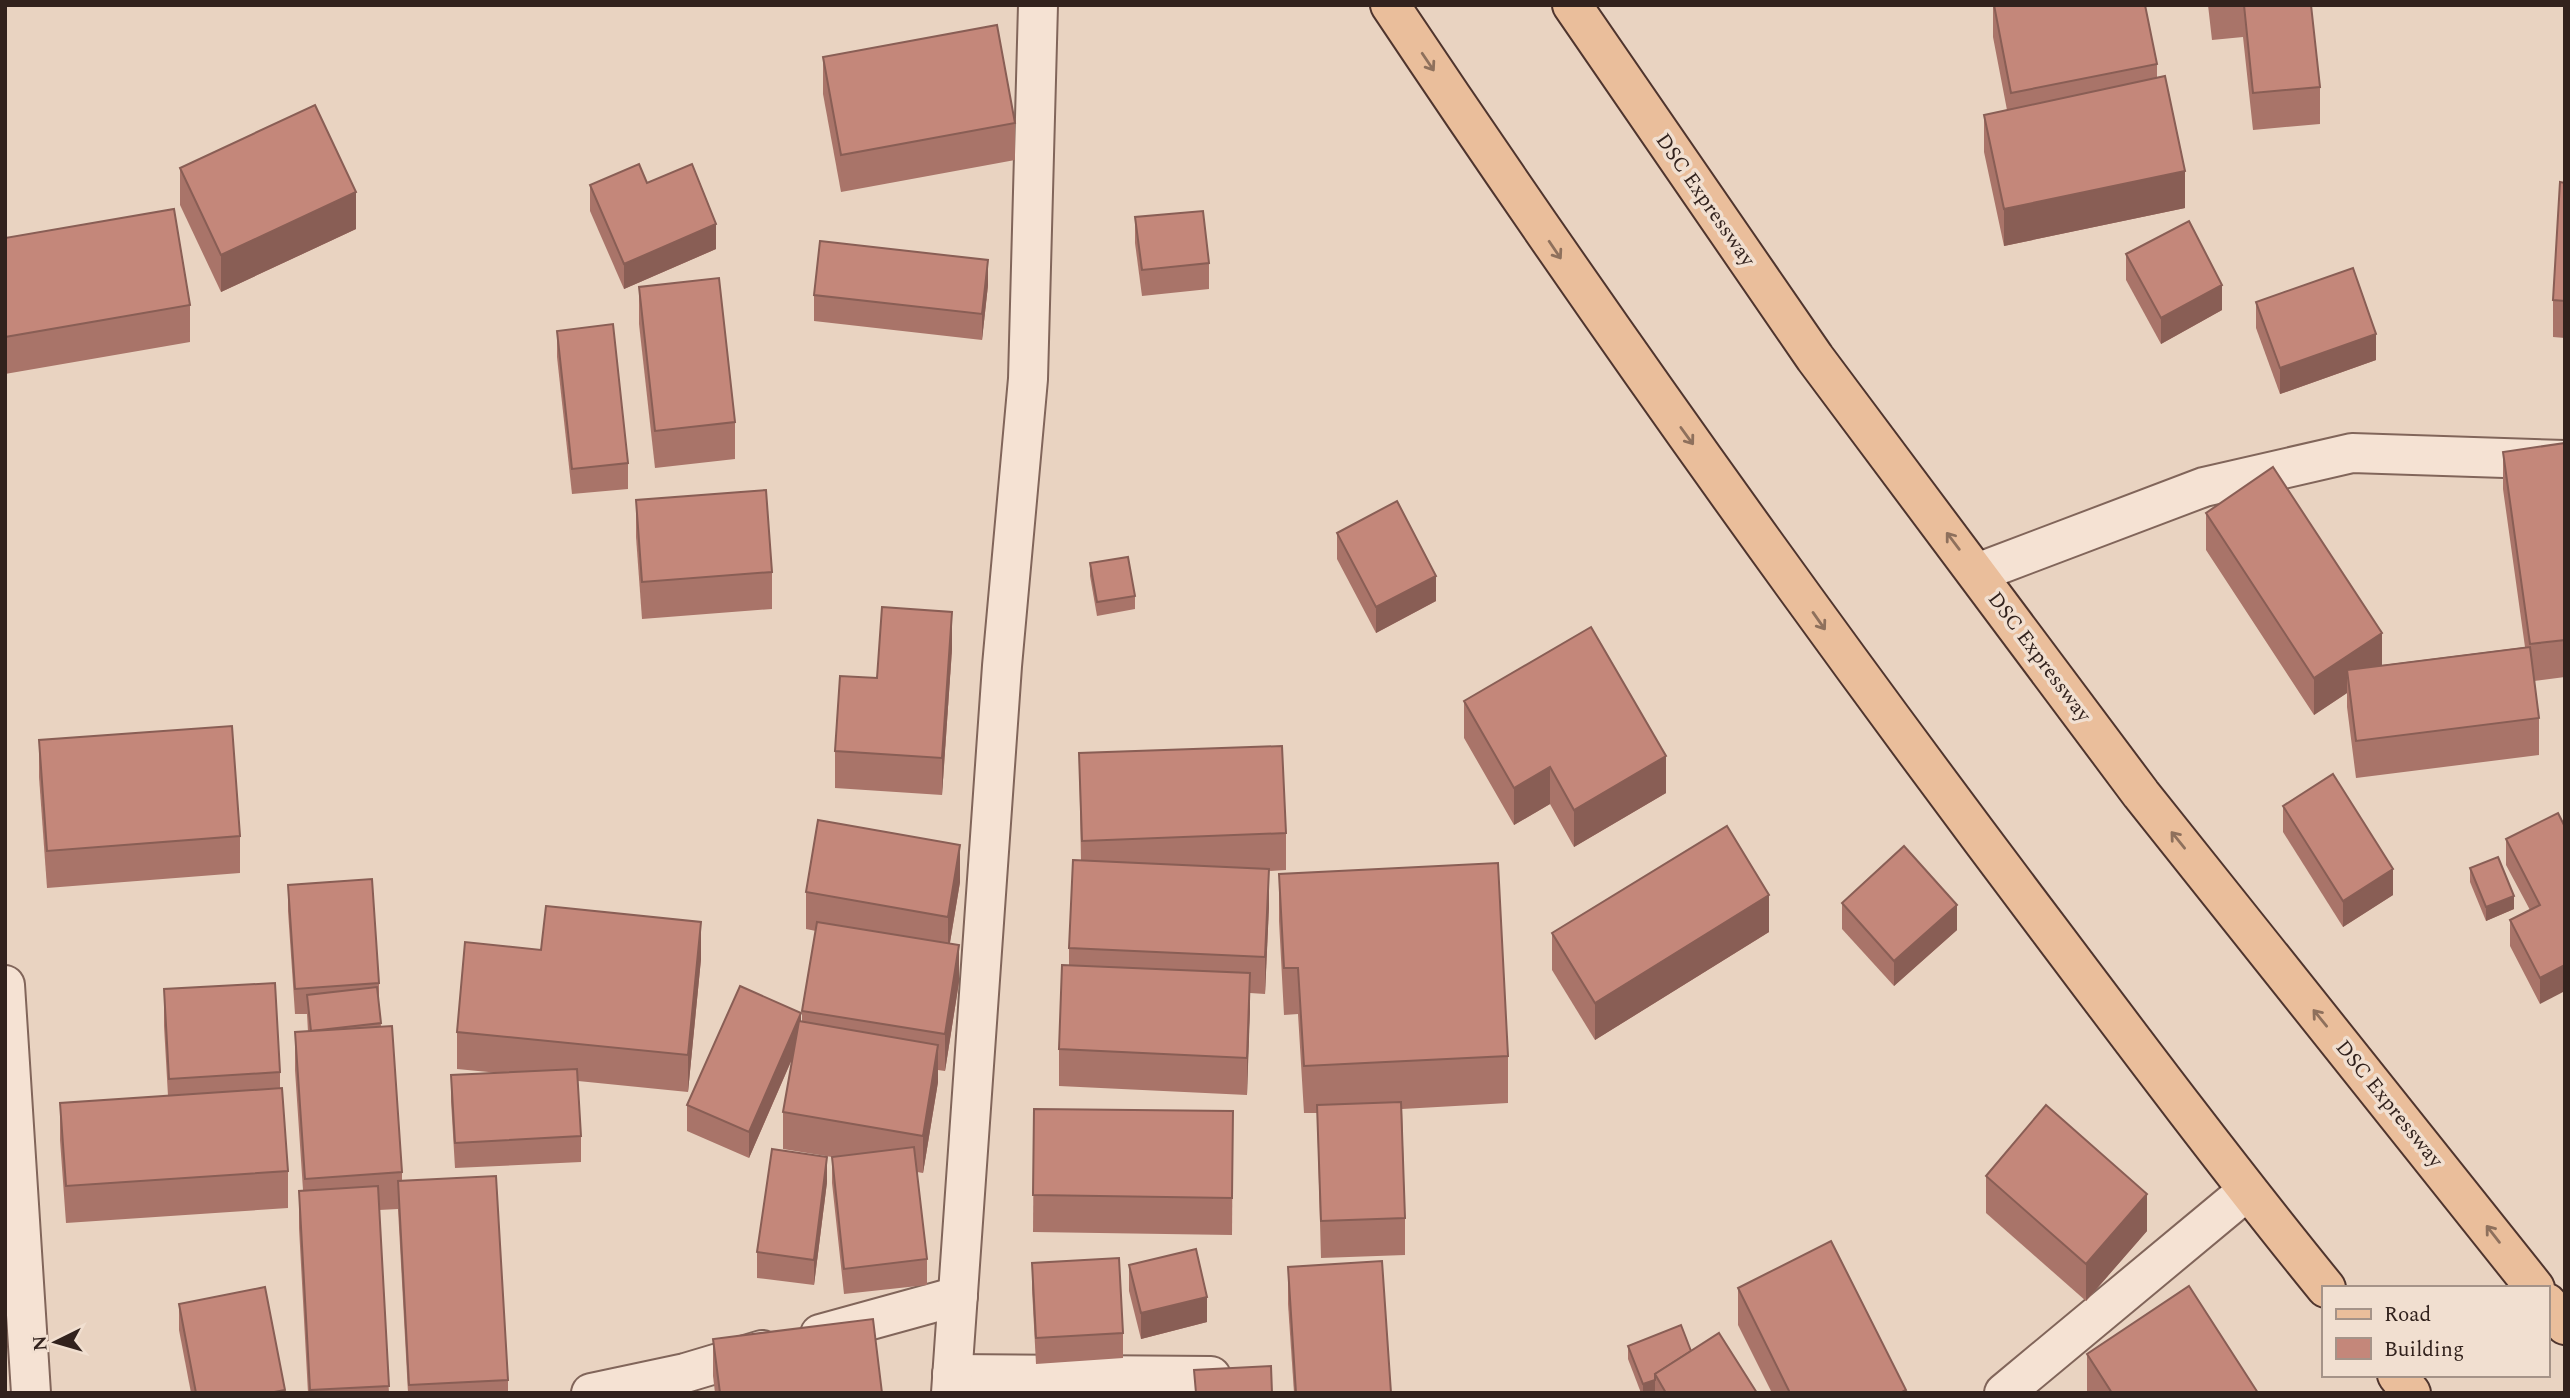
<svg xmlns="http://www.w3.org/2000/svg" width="2570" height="1398" font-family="Spectral,serif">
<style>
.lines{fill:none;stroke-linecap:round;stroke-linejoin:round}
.minor-casing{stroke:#81655a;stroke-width:42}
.primary-casing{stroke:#4f352e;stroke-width:42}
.minor{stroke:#f5e2d3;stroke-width:38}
.primary{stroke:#eabe9b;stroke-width:38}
.wall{fill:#a97469}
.shaded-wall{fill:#895e55}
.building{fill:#c4877a;stroke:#895e55;stroke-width:2}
.oneway{stroke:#8e705c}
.labels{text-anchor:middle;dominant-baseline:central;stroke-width:7;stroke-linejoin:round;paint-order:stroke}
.street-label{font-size:21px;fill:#32221d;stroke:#f1dfd0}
</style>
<rect width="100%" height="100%" fill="#e9d3c1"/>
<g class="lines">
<defs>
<g id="minor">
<path d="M1977,573l227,-86 148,-34 213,7"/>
<path d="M5,985l26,408"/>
<path d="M820,1334l138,-38"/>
<path d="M952,1374l259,2"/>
<path d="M591,1393l94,-20 77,-23"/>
<path d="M951,1393l51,-727 26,-287 10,-374"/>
<path d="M2004,1393l243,-202"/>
</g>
<g id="primary">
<path d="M1390,5c210,314 430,621 658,923 91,121 182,242 278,360"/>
<path d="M1572,5l243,353 326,436 394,494"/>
<path d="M2547,1303l18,22"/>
<path d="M2397,1375l14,18"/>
</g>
</defs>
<!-- minor casing -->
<use href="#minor" class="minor-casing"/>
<!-- primary casing -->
<use href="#primary" class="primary-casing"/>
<!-- minor -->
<use href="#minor" class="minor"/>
<!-- primary -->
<use href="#primary" class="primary"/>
</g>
<!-- wall -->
<g class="wall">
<path d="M1993,5h152l12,59v14l28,130 -181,38 -20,-94v-37l23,-5 -14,-73z"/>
<path d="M2208,5h103l9,82v37l-67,6 -10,-93 -31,3z"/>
<path d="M823,57l192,66v37l-174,32 -18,-98z"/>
<path d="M180,168l176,61 -135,63 -41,-87z"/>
<path d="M647,183l69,66 -92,40 -34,-78v-26z"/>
<path d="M2565,183v155l-12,-1v-37z"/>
<path d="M1135,217l74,46v26l-67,7 -7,-53z"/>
<path d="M5,238l185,67v37l-185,32z"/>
<path d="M2126,254l96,56 -61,34 -35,-64z"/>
<path d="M988,285l-6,55 -168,-19v-26z"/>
<path d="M639,287l96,135v37l-80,9 -16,-144z"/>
<path d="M2256,302l120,58 -96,34 -24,-66z"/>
<path d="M557,331l71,132v26l-56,5 -15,-137z"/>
<path d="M2565,443v234l-31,4 5,37v37l-183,23 -9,-71v-14l-33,22 -108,-165v-37l176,152 143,-18 -22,-158v-37z"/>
<path d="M636,500l136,72v37l-130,10 -6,-82z"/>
<path d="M1337,533l99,68 -60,32 -39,-74z"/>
<path d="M1090,563l45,33v13l-38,7 -7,-40z"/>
<path d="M952,649l-10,146 -107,-7v-37l42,-73z"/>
<path d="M1464,701l202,92 -92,54 -24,-43 -36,21 -50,-87z"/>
<path d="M39,740l201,96v37l-193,15 -8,-111z"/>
<path d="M1079,753l207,80v37l-17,1v35l-4,88 -15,-1 -3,102 -188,-9v-37l10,-84v-17l12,-87z"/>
<path d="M2283,806l110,89 -50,32 -60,-95z"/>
<path d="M2565,827l-25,177 -30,-58v-26l20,-10 -24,-45v-26z"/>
<path d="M2470,868l44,41 -28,12 -16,-39z"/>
<path d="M1279,874l229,182v47l-106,6 3,109v37l-84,3 -4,-145h-13l-6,-99 -14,1 -5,-94z"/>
<path d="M960,882l-10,61 9,39 -14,89 -7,-1v12l-15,91 -6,-1 10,87v26l-83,9 -12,-111v-26l-49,-8v-37l10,-55 -44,101 -62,-27v-26l114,-84 1,1v-11l14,-80 -10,-2v-37z"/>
<path d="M288,885l91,98v22l2,21 21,146v9l106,199v13h-100l-10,-184 -19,1 10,183h-81l-9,-165v-37l4,-1 -8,-120v-38h13l-1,-18h-12l-7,-103z"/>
<path d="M1842,903l115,27 -63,56 -52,-57z"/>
<path d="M1769,932l-174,108 -43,-70v-37z"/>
<path d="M541,950l160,9 -13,133 -110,-11 3,55v26l-126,6 -4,-67v-26l48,-2 -42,-4v-37z"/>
<path d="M164,989l116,83v16l8,83v37l-222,15 -6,-83v-37l108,-7 -4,-70z"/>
<path d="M1034,1109l199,2 -1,124 -199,-3z"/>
<path d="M1986,1176l161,55 -61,70 -100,-88z"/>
<path d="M827,1182l-13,103 -57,-7v-26z"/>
<path d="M1032,1263l91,70v25l-87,6 -4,-75z"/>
<path d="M1129,1265l78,57 -66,17 -12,-48z"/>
<path d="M1288,1267l103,126h-97l-6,-89z"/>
<path d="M1738,1288l168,105h-134l-34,-68z"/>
<path d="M179,1304l106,86v3h-94l-12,-63z"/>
<path d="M713,1339l169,54h-167l-2,-17z"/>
<path d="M1628,1346l63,5 66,42h-116l-13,-34z"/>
<path d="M2087,1354l171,39h-169l-2,-2z"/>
</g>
<!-- shaded-wall -->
<g class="shaded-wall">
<path d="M2185,171v37l-181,38v-37z"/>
<path d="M356,192v37l-135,63v-37z"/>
<path d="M716,224v25l-92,40v-25z"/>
<path d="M988,260v25l-6,55v-26z"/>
<path d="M2222,285v25l-61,34v-26z"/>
<path d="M2376,334v26l-96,34v-26z"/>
<path d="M1436,576v25l-60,32v-26z"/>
<path d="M952,612v37l-10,146v-37z"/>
<path d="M2382,633v37h-35v23l-33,22v-37z"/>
<path d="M1666,756v37l-92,54v-37z"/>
<path d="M1550,767v37l-36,21v-37z"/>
<path d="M960,845v37l-12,72v-37z"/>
<path d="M1269,869v37l-4,88v-37z"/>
<path d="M2393,869v26l-50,32v-26z"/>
<path d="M1769,895v37l-174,108v-37z"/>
<path d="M2514,896v13l-28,12v-14z"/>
<path d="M1957,905v25l-63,56v-25z"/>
<path d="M701,922v37l-13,133v-37z"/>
<path d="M959,945v37l-14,89v-37z"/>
<path d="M2565,965v26l-25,13v-26z"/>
<path d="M1250,973v37l-3,85v-37z"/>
<path d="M801,1013v25l-52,120v-26z"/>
<path d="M938,1045v37l-15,91v-37z"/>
<path d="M827,1157v25l-13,103v-25z"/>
<path d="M2147,1194v37l-61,70v-37z"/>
<path d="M1207,1297v25l-66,17v-26z"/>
<path d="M1655,1380v13h-12v-9z"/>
</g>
<!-- building -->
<g class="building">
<path d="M1994,5h151l12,59 -146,29z"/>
<path d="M2244,5h67l9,82 -67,6z"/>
<path d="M997,25l18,98 -174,32 -18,-98z"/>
<path d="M2165,76l20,95 -181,38 -20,-94z"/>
<path d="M315,105l41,87 -135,63 -41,-87z"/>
<path d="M639,164l8,19 45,-19 24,60 -92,40 -34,-79z"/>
<path d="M2560,182l5,1v118l-12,-1z"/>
<path d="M174,209l16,96 -185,32v-99z"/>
<path d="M1203,211l6,52 -67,7 -7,-53z"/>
<path d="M2189,221l33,64 -61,33 -35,-64z"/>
<path d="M820,241l168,19 -6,54 -168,-19z"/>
<path d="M2353,268l23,66 -96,34 -24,-66z"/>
<path d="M719,278l16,144 -80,9 -16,-144z"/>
<path d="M613,324l15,139 -56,6 -15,-138z"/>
<path d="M2565,443v197l-35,4 -27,-192z"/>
<path d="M2273,467l109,166 -68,45 -108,-165z"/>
<path d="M766,490l6,82 -130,10 -6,-82z"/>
<path d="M1397,501l39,75 -60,31 -39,-74z"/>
<path d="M1128,557l7,39 -38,6 -7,-39z"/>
<path d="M882,607l70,5 -10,146 -107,-7 5,-75 37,2z"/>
<path d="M1591,627l75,129 -92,54 -24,-43 -36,21 -50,-87z"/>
<path d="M2530,647l9,71 -183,23 -9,-71z"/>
<path d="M232,726l8,110 -193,15 -8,-111z"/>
<path d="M1282,746l4,87 -204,8 -3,-88z"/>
<path d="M2333,774l60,95 -50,32 -60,-95z"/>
<path d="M2558,813l7,14v138l-25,13 -30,-58 30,-15 -34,-66z"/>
<path d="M818,820l142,25 -12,72 -142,-25z"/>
<path d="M1727,826l42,69 -174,108 -43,-70z"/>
<path d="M1904,846l53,59 -63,56 -52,-58z"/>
<path d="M2498,857l16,39 -28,11 -16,-39z"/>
<path d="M1073,860l196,9 -4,88 -196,-9z"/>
<path d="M1498,863l10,193 -204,10 -6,-98h-14l-5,-94z"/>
<path d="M372,879l7,104 -84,6 -7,-104z"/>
<path d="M546,906l155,16 -13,133 -231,-23 8,-90 76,8z"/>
<path d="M817,922l142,23 -14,89 -143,-23z"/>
<path d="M1062,965l188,8 -3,85 -188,-9z"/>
<path d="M275,983l5,89 -111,7 -5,-90z"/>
<path d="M740,986l61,27 -52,119 -62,-27z"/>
<path d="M377,987l4,36 -70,8 -4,-36z"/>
<path d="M799,1021l139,24 -15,91 -140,-24z"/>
<path d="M392,1026l10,146 -97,7 -10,-147z"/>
<path d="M577,1069l4,67 -126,7 -4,-68z"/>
<path d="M282,1088l6,83 -222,15 -6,-83z"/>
<path d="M1401,1102l4,116 -84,3 -4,-116z"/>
<path d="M2046,1105l101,89 -61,70 -100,-88z"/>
<path d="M1034,1109l199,2 -1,87 -199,-3z"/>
<path d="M914,1147l13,112 -83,10 -12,-112z"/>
<path d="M772,1149l55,8 -13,103 -57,-8z"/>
<path d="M496,1176l12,204 -99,5 -11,-204z"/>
<path d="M378,1186l11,200 -79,4 -11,-199z"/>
<path d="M1831,1241l75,149 -6,3h-110l-52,-105z"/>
<path d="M1196,1249l11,48 -66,16 -12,-48z"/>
<path d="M1119,1258l4,75 -87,5 -4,-75z"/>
<path d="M1382,1261l9,132h-95l-8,-126z"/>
<path d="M2189,1286l69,107h-146l-25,-39z"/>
<path d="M265,1287l20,103 -16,3h-73l-17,-89z"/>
<path d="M873,1319l9,74h-162l-7,-54z"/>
<path d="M1681,1325l10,26 -36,23v6l-12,4 -15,-38z"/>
<path d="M1719,1333l38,60h-91l-11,-19z"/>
<path d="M1271,1366l1,27h-76l-2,-23z"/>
</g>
<!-- one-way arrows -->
<defs><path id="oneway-shaft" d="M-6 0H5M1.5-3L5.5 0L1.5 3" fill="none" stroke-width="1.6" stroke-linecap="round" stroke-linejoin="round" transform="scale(1.75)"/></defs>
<g class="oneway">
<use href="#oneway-shaft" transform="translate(1428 62) rotate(56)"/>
<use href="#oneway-shaft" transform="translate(1555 250) rotate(56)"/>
<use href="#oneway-shaft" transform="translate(1687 436) rotate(54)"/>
<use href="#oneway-shaft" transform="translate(1953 541) rotate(-127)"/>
<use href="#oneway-shaft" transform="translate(1819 621) rotate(55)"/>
<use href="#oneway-shaft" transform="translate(2178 840) rotate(-129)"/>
<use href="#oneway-shaft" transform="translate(2320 1018) rotate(-129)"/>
<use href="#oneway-shaft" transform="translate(2493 1234) rotate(-128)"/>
</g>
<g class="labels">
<!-- street labels -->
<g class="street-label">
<text transform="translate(1705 200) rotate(55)">DSC Expressway</text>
<text transform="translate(2039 657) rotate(53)">DSC Expressway</text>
<text transform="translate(2389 1104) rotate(51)">DSC Expressway</text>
</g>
</g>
<!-- border -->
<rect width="2570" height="1398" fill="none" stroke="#32221d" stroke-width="14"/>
<!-- legend -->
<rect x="2322" y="1286" width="228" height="91" fill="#f1dfd0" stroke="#a59388" stroke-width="2"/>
<rect x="2336" y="1309" width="35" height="10" fill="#eabe9b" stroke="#a59388" stroke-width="2"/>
<text x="2384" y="1321" font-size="21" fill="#32221d">Road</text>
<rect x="2336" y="1338" width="35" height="21" fill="#c4877a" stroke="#a59388" stroke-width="2"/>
<text x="2384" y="1356" font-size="21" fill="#32221d">Building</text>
<!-- north arrow -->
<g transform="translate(56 1342) rotate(265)" stroke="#f1dfd0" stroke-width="5" paint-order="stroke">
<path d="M0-5L12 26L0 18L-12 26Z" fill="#32221d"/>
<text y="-10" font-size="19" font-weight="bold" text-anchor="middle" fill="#32221d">N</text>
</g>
</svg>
